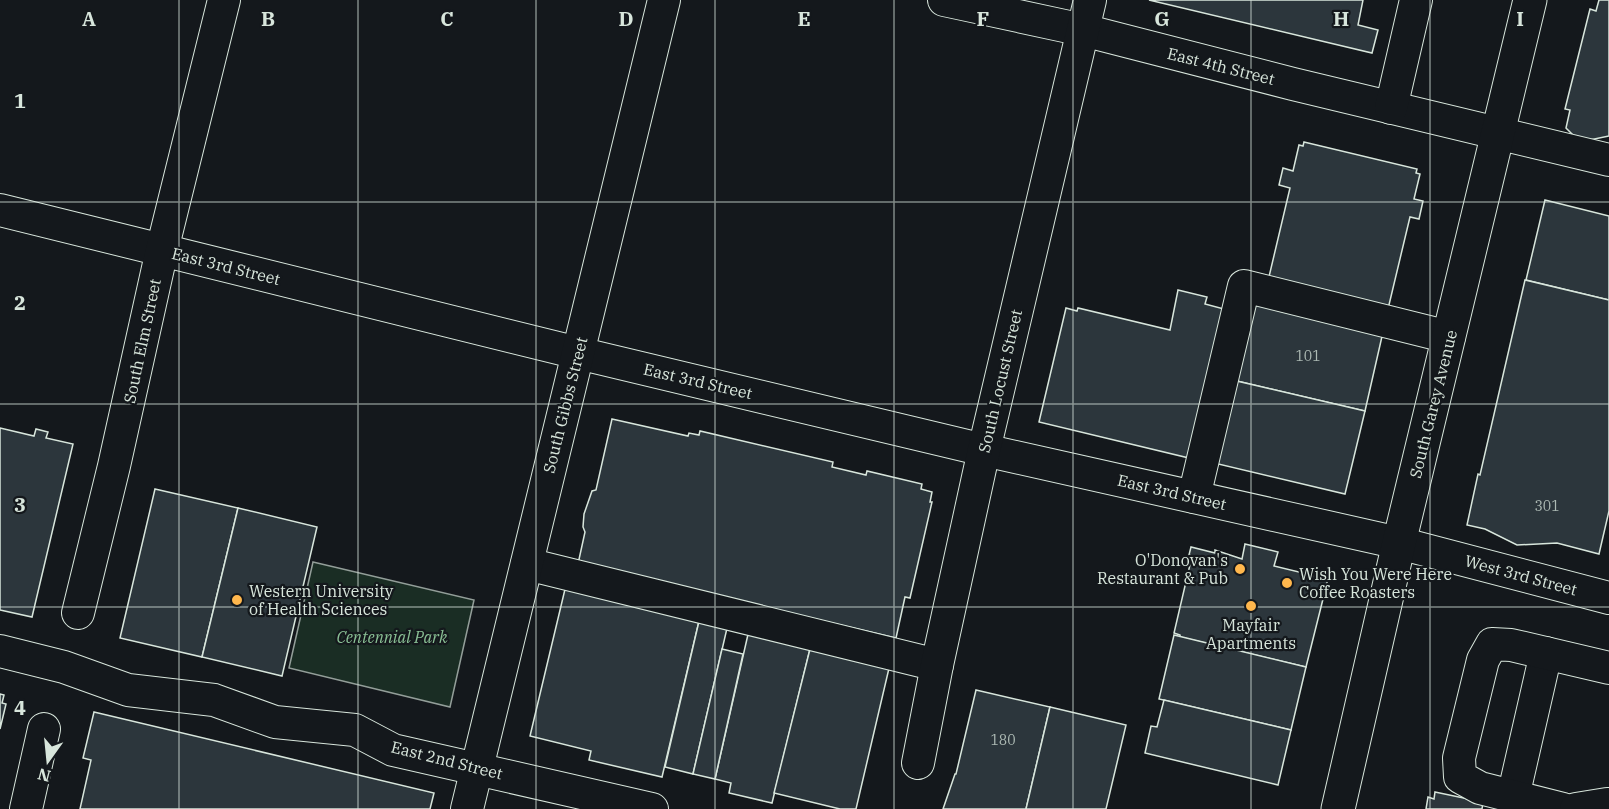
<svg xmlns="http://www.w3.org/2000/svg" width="1609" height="809" font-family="'IBM Plex Serif',serif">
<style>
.green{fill:#1a2d24;stroke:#939e99;stroke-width:1.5}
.building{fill:#2c363c;stroke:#d8e6dc;stroke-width:1.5}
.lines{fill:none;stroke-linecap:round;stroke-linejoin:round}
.minor-casing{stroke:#d8e6dc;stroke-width:34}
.major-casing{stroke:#d8e6dc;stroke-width:35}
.minor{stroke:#14181c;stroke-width:32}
.major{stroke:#14181c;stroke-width:33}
.grid{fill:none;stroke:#d8e6dc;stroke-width:1.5;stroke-opacity:0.55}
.poi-dot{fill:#ffb74d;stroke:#14181c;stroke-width:2}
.labels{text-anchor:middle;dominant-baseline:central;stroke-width:4.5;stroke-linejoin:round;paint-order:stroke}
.number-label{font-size:14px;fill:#adbab4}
.street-label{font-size:16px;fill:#d8e6dc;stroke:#14181c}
.poi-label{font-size:16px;fill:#d8e6dc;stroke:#14181c;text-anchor:start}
.park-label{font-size:16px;font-style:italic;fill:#8ac095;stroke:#14181c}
.grid-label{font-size:20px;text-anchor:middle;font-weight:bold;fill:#d8e6dc;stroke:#14181c;stroke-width:4.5;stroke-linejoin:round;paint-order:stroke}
</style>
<rect width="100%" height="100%" fill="#14181c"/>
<!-- green -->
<path class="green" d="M313,562l161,38 -24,107 -161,-39z"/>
<!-- building -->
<g class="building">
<path d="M1149,0h214l-5,25 20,5 -6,23z"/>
<path d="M1599,0h10v136l-29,6 -14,-14 4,-18 -5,-1 25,-100 6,2z"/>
<path d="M1304,142l113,27 -1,4 4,1 -6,25 9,2 -4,18 -9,-2 -22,92 -120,-28 22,-93 -11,-3 4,-17 10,3 6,-26 4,1z"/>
<path d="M1545,200l64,16v84l-83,-20z"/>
<path d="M1525,280l84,20v211l-10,43 -42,-11 -40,2 -32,-16 -18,-4 11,-51 2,1z"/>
<path d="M1178,290l29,7 -2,7 19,5 -35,149 -150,-36 27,-114 11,3 1,-3 92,22z"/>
<path d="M1252,300l131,32 -18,79 -132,-31z"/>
<path d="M1228,379l137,32 -20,83 -131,-31z"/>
<path d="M612,419l76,17 1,-3 10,2 1,-4 133,31 -1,5 34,8 1,-4 55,13 -1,5 11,3 -2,10h2l-22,96 -5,-1 -9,41 -318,-74 7,-32 -2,-5 1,-13 8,-23 4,-1z"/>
<path d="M0,428l34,8 2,-7 12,3 -2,6 27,6 -41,173 -32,-7z"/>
<path d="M155,489l83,19 -36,149 -82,-19z"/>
<path d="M238,508l79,19 -35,149 -80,-19z"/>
<path d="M1245,544l33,8 -4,14 54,13 -22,88 -126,-30v-2l-6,-2 18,-77 -3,-1 2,-8 24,6v-3l27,9z"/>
<path d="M566,585l134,32 -38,160 -73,-17 2,-9 -61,-15z"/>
<path d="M700,617l28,7 -35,150 -28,-7z"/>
<path d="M749,630l62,15 -39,158 -43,-10 2,-10 -16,-4z"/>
<path d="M1174,635l132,32 -15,63 -132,-31z"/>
<path d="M811,645l79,19 -34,145h-16l-66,-16z"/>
<path d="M722,649l21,5 -28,125 -22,-5z"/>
<path d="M976,690l74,17 -24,102h-83l12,-35h1z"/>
<path d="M0,694l4,1 -2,8 4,1 -6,25z"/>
<path d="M1164,700l127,30 -13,55 -133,-32 6,-27 6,1z"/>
<path d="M1050,707l76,18 -20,84h-80z"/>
<path d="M94,712l340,81 -4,16h-350l11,-49 -8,-2z"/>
<path d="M1435,792l48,10 -1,7h-56l2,-12 6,2z"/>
</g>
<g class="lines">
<defs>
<g id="minor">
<path d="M944,0l139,30 210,54 316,76"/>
<path d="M1391,108l25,-108"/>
<path d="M0,210l578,143 406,97 415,93 210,55"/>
<path d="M1194,497l50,-211 205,51"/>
<path d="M527,564l410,101"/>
<path d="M78,613l36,-147 48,-216 62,-250"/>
<path d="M0,651l64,16 64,23 86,10 61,22 80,8 38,20 259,59"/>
<path d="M918,763l19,-98 47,-215 106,-450"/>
<path d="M1513,797l33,-144"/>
<path d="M26,809l18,-80"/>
<path d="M467,809l197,-809"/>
<path d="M1563,809l-83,-21 -20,-11 -1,-19 24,-98 9,-16 19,1 98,23"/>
<path d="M1576,809l31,-5"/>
</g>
<path id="major" d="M1338,809l61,-266 131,-543"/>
</defs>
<!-- minor casing -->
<use href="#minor" class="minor-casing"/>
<!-- major casing -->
<use href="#major" class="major-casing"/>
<!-- minor -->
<use href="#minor" class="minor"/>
<!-- major -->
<use href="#major" class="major"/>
</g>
<!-- grid -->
<path class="grid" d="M179,0v809M358,0v809M536,0v809M715,0v809M894,0v809M1073,0v809M1251,0v809M1430,0v809M0,202h1609M0,404h1609M0,607h1609"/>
<!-- markers -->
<g class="poi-dot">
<circle cx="1240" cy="569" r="6"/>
<circle cx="1287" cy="583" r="6"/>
<circle cx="237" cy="600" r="6"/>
<circle cx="1251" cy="606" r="6"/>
</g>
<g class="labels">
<!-- number labels -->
<g class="number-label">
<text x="1308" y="356">101</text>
<text x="1547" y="506">301</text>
<text x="1003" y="740">180</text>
</g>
<!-- street labels -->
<g class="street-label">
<text transform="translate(1221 66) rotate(14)">East 4th Street</text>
<text transform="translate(226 266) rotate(14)">East 3rd Street</text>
<text transform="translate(142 341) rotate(-78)">South Elm Street</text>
<text transform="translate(698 381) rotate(13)">East 3rd Street</text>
<text transform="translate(1000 381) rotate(-77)">South Locust Street</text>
<text transform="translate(1433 404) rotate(-76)">South Garey Avenue</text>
<text transform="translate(565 405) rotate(-76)">South Gibbs Street</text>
<text transform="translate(1172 492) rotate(13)">East 3rd Street</text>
<text transform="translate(1521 575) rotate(15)">West 3rd Street</text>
<text transform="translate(447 760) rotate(14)">East 2nd Street</text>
</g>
<!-- poi labels -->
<g class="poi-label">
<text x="1228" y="560" text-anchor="end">O'Donovan's<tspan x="1228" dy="18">Restaurant &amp; Pub</tspan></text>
<text x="1299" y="574">Wish You Were Here<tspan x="1299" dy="18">Coffee Roasters</tspan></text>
<text x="249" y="591">Western University<tspan x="249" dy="18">of Health Sciences</tspan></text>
<text x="1251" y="625" text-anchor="middle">Mayfair<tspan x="1251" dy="18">Apartments</tspan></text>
</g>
<!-- park labels -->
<g class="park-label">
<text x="392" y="637">Centennial Park</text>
</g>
</g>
<g class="grid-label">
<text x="89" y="26">A</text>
<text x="268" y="26">B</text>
<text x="447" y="26">C</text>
<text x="626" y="26">D</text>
<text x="804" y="26">E</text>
<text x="983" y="26">F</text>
<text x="1162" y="26">G</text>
<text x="1341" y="26">H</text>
<text x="1520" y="26">I</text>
<text x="20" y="108">1</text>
<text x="20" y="310">2</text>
<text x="20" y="512">3</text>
<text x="20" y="715">4</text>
</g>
<!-- north arrow -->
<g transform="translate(48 761) rotate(195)" stroke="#14181c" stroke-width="4.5" paint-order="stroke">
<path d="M0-4.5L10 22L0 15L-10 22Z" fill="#d8e6dc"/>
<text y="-9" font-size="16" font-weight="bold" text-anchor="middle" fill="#d8e6dc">N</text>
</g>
</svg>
